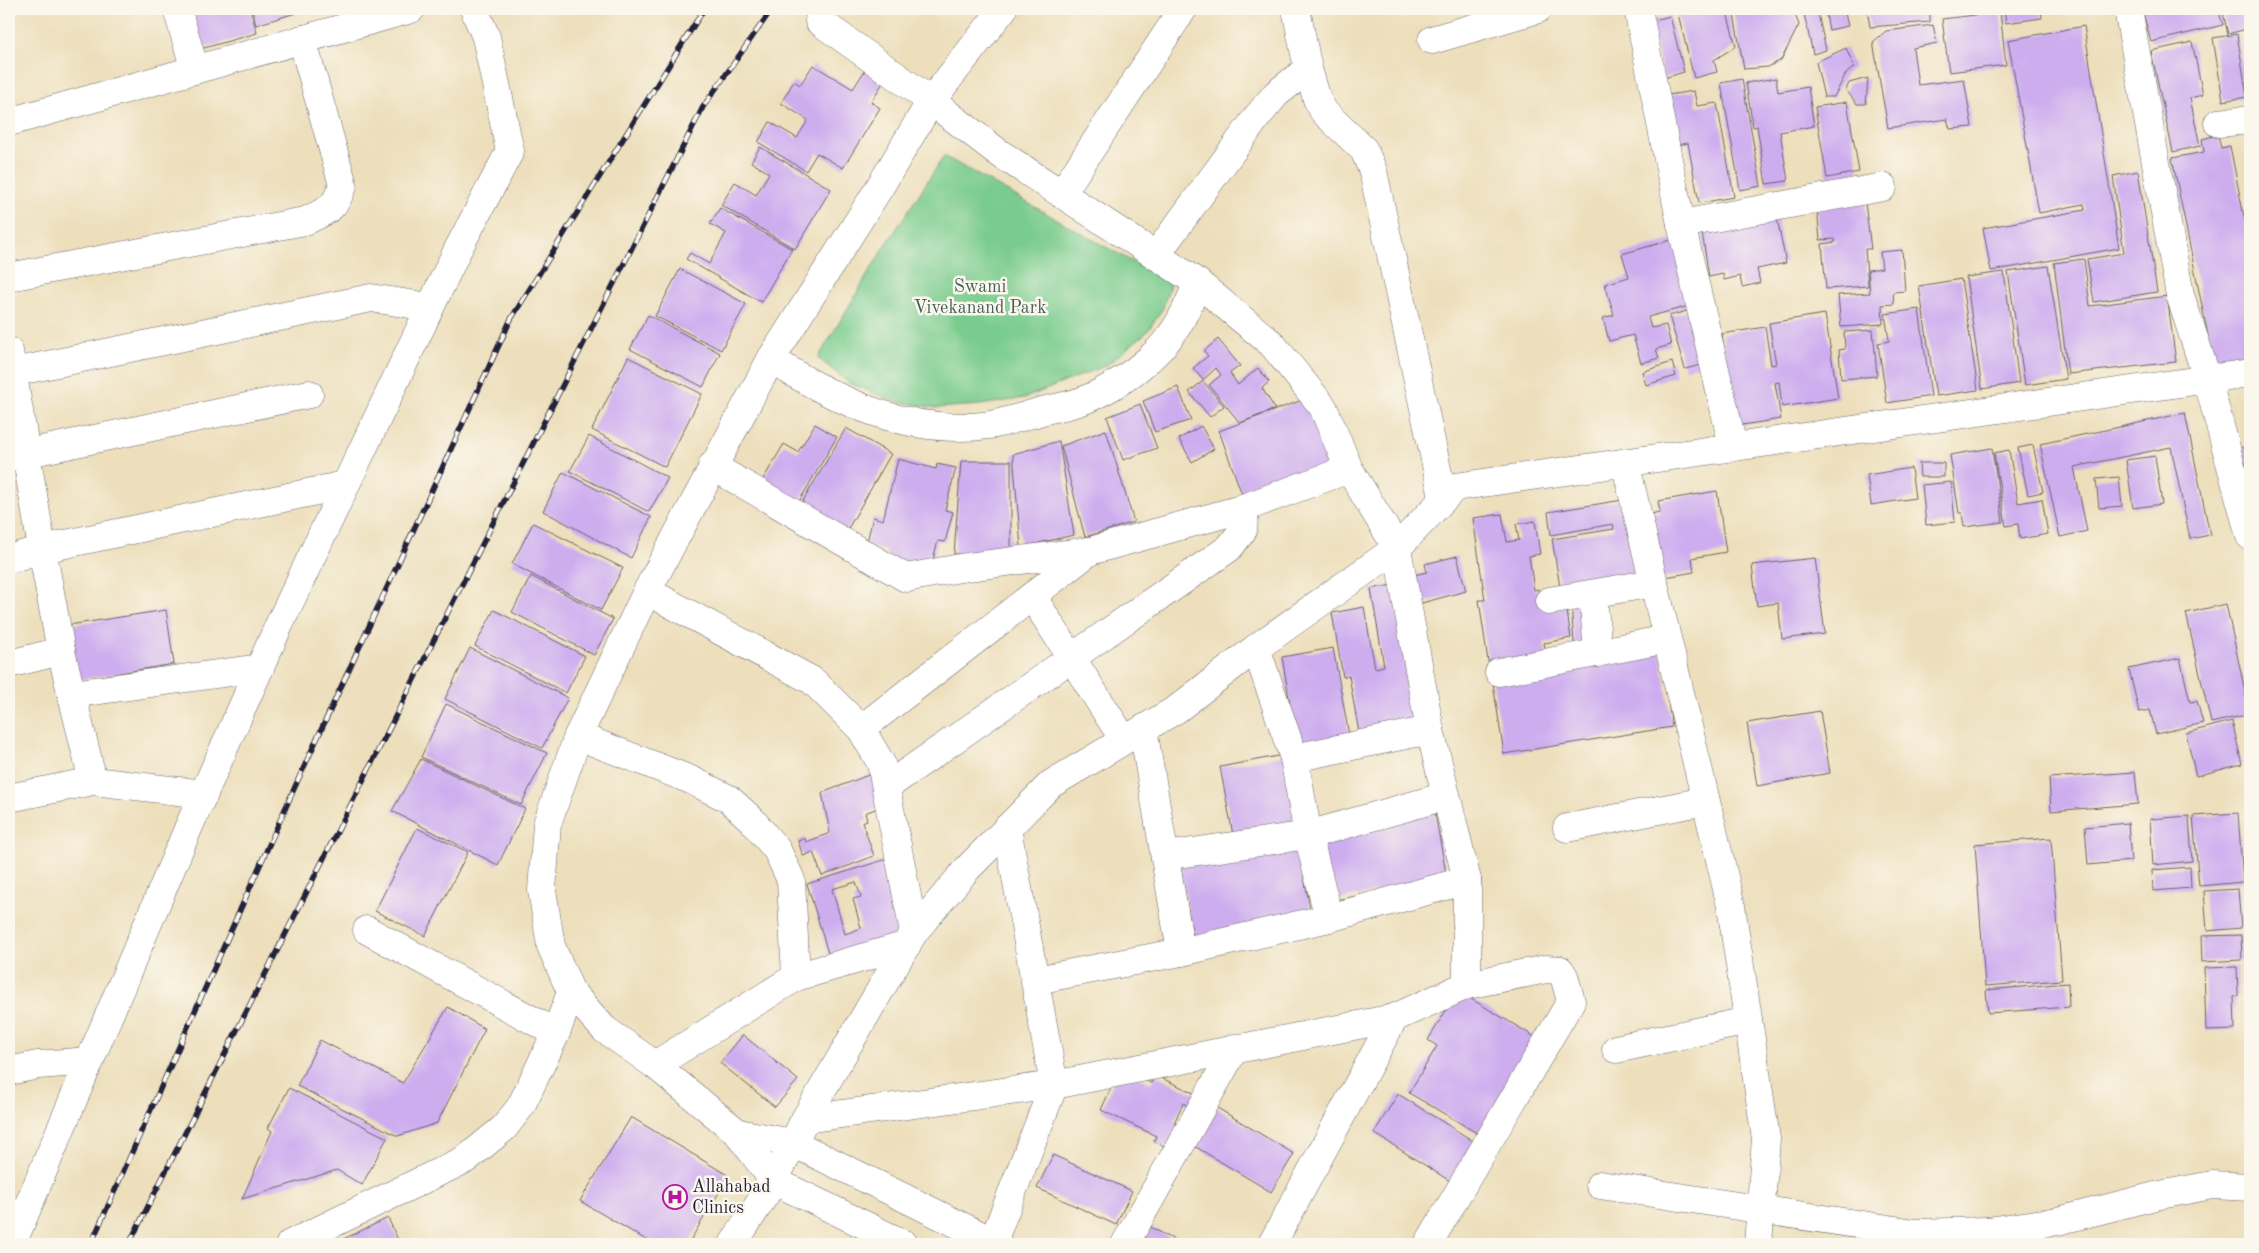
<svg xmlns="http://www.w3.org/2000/svg" width="2259" height="1253" font-family="'Old Standard TT',serif">
<style>
.green{fill:#7acc8e;stroke:#4e7764}
.building{fill:#ceadef;fill-rule:evenodd}
.lines{fill:none;stroke-linecap:round;stroke-linejoin:round}
.minor-casing{stroke:#696468;stroke-width:29}
.minor{stroke:#fff;stroke-width:28}
.rail-casing{stroke:#22223b;stroke-width:5.5}
.rail{stroke:#fbf7ec;stroke-width:4;stroke-dasharray:11;stroke-linecap:butt}
.labels{text-anchor:middle;dominant-baseline:central;stroke-width:5;stroke-linejoin:round;paint-order:stroke}
.park-label{font-size:18px;fill:#415e58;stroke:#fbf7ec}
.poi-label{font-size:18px;fill:#22223b;stroke:#fbf7ec;text-anchor:start}
</style>
<rect width="100%" height="100%" fill="#fbf7ec"/>
<filter id="ink" filterUnits="userSpaceOnUse"><feTurbulence type="fractalNoise" baseFrequency=".02" numOctaves="2"/><feDisplacementMap in="SourceGraphic" scale="10" xChannelSelector="R" yChannelSelector="G"/><feConvolveMatrix kernelMatrix="1 2 1 2 8 2 1 2 1" color-interpolation-filters="sRGB"/></filter>
<filter id="wash" filterUnits="userSpaceOnUse"><feTurbulence type="fractalNoise" baseFrequency=".0096" numOctaves="4" result="noise"/><feDisplacementMap in="SourceGraphic" scale="20" xChannelSelector="R" yChannelSelector="G"/><feGaussianBlur stdDeviation="1.12" result="paint"/><feColorMatrix in="noise" values="0 0 0 0 0 0 0 0 0 0 0 0 0 0 0 0 0 1.4 0 .05"/><feComposite in="paint" operator="in"/></filter>
<g filter="url(#wash)">
<rect width="100%" height="100%" fill="#eddfbc"/>
<!-- green -->
<path class="green" d="M944,156l226,127 -7,25 -16,24 -40,33 -82,33 -44,7 -45,3 -43,-7 -44,-18 -31,-25 62,-104z"/>
<g id="blocks">
<!-- building -->
<g class="building">
<path d="M185,9h65l7,24 -60,17z"/>
<path d="M252,9h57l-53,16z"/>
<path d="M1697,9h29l10,37 -22,14 3,12 -23,6 -16,-64z"/>
<path d="M1733,9h60l6,16 -18,35 -13,7 -24,2z"/>
<path d="M1803,9h14l9,41 -13,4z"/>
<path d="M1825,9h19l4,17 -19,4z"/>
<path d="M1867,9h63v13l-60,5z"/>
<path d="M2004,9h37l1,9 -36,5z"/>
<path d="M2142,9h76l5,16 -72,17z"/>
<path d="M2222,9h28v19l-22,6z"/>
<path d="M2000,12l6,53 -57,7 -7,-53z"/>
<path d="M1670,16l14,56 -20,6 -14,-57z"/>
<path d="M1933,25l4,18 -24,5 5,37 46,-6 8,48 -22,2 -3,-10 -59,9 -15,-86 13,-11z"/>
<path d="M2084,26l35,222 -128,23 -8,-43 102,-18 -1,-6 -45,9 -31,-173z"/>
<path d="M2237,34l10,63 -24,4 -10,-63z"/>
<path d="M2192,42l11,53 -13,3 10,48 -27,6 -22,-101z"/>
<path d="M1846,48l8,19 -9,8 -11,22h-10l-8,-35z"/>
<path d="M813,65l40,24 12,-19 19,11 -13,21 9,6 -37,60 -26,-15 -11,18 -48,-29 12,-20 27,16 11,-18 -27,-17 13,-22 6,4z"/>
<path d="M1776,78l2,14 30,-5 6,39 -34,6 8,49 -22,3 -9,-58 -4,1 -7,-44z"/>
<path d="M1868,78l-2,26h-9l-11,-14 3,-7z"/>
<path d="M1742,79l19,107 -21,4 -19,-107z"/>
<path d="M1694,91l3,15 20,-3 17,94 -35,6 -11,-60 -11,2 -9,-50z"/>
<path d="M1847,102l12,70 -32,6 -12,-71z"/>
<path d="M2218,135l3,13 9,-2 20,101v116l-35,7 -43,-212 32,-6 -2,-13z"/>
<path d="M760,147l71,42 -36,60 -74,-44 14,-23 21,13 13,-22 -18,-11z"/>
<path d="M2138,171l19,121 -63,10 -7,-43 37,-6 -11,-77z"/>
<path d="M1865,203l6,46h-6l3,37 -42,3 -4,-45 14,-2 -1,-3 -15,1 -3,-32z"/>
<path d="M720,208l72,41 -31,53 -75,-43 4,-6 19,11 17,-31 -16,-9z"/>
<path d="M1777,218l9,45 -29,6 3,14 -18,4 -2,-11 -16,4 -1,-6 -14,3 -7,-45z"/>
<path d="M1678,238l11,68 -41,11 3,11 15,-3 5,20 -15,4 3,9 -18,5 -8,-28 -24,6 -6,-23 11,-3 -9,-31 24,-7 -7,-23z"/>
<path d="M1902,250l3,41 -12,1 1,12 -12,1 1,19 -42,3 -3,-32 32,-2 -2,-23 14,-2 -2,-16z"/>
<path d="M2084,259l6,47 77,-10 9,66 -108,12 -14,-111z"/>
<path d="M2048,266l18,113 -41,6 -17,-113z"/>
<path d="M680,269l66,35 -25,46 -66,-34z"/>
<path d="M2004,272l15,111 -37,6 -16,-112z"/>
<path d="M1961,279l17,111 -42,6 -17,-110z"/>
<path d="M1694,309l5,19 -8,2 10,35 -16,4 -16,-53z"/>
<path d="M1919,309l12,87 -44,7 -9,-60 11,-2 -4,-27z"/>
<path d="M1825,314l13,84 -56,9 -3,-25 -4,1 6,36 -45,7 -14,-92 43,-7 6,38 5,-1 -7,-41z"/>
<path d="M648,315l72,38 -17,34 -73,-38z"/>
<path d="M1873,330l4,46 -36,3 -2,-29 6,-1 -1,-17z"/>
<path d="M1218,339l22,27 -10,7 8,12 20,-17 11,14 -7,6 13,21 -35,14 -31,-38 12,-10 -5,-7 -13,12 -10,-12 15,-12 -4,-5z"/>
<path d="M628,357l74,37 -37,73 -73,-37z"/>
<path d="M1672,362l4,14 -30,9 -4,-13z"/>
<path d="M1203,381l21,25 -14,11 -21,-25z"/>
<path d="M1178,387l13,33 -36,12 -12,-31z"/>
<path d="M1305,399l34,68 -95,33 -25,-69z"/>
<path d="M1140,404l17,44 -34,12 -16,-43z"/>
<path d="M2185,413l25,122 -20,4 -19,-92 -97,20 13,64 -27,6 -20,-93z"/>
<path d="M815,424l22,13 -39,66 -36,-22 22,-37 14,8z"/>
<path d="M1201,426l13,23 -22,13 -13,-23z"/>
<path d="M846,428l45,26 -45,78 -46,-26z"/>
<path d="M1106,430l28,92 -49,15 -24,-91z"/>
<path d="M589,436l79,42 -19,34 -79,-41z"/>
<path d="M1059,441l15,94 -53,12 -8,-93z"/>
<path d="M2033,445l10,47 -15,3 -10,-47z"/>
<path d="M2250,447v58l-10,-57z"/>
<path d="M1992,448l11,74 -39,5 -2,-14h-3l-9,-58z"/>
<path d="M2009,450l9,53 24,-4 6,35 -28,5 -2,-15 -12,2 -12,-73z"/>
<path d="M2155,456l7,48 -29,4 -7,-48z"/>
<path d="M898,459l38,10 1,-5 19,4 -11,42 8,2 -8,30 -7,-1 -7,26 -13,1 -33,-8 2,-9 -21,-5 7,-29 10,3z"/>
<path d="M961,461h50v95l-57,-2z"/>
<path d="M1919,463h25v14h-24z"/>
<path d="M1911,468l4,30 -44,7 -4,-30z"/>
<path d="M563,472l88,45 -20,41 -88,-47z"/>
<path d="M2119,477l3,29 -23,2 -3,-29z"/>
<path d="M1951,482l4,40 -29,3 -4,-40z"/>
<path d="M1717,491l9,61 -34,6 2,14 -34,6 -10,-64 10,-2 -2,-11z"/>
<path d="M1623,500l17,80 -79,13 -9,-54 62,-10 -1,-5 -62,11 -3,-23z"/>
<path d="M1502,514l5,28 12,-2 -3,-16 19,-3 5,33 -11,2 5,34 4,-1 4,20 24,-4 5,33 -27,5 3,15 -58,10 -10,-68h6l-12,-82z"/>
<path d="M533,523l90,45 -22,42 -89,-46z"/>
<path d="M1457,556l9,35 -48,13 -8,-28 17,-4 -2,-8z"/>
<path d="M1815,558l10,76 -43,5 -4,-36 -21,3 -5,-41z"/>
<path d="M531,576l82,43 -19,36 -82,-43z"/>
<path d="M1397,584l24,138 -62,11 -10,-57 -6,1 -11,-64 32,-6 11,61 9,-2 -13,-77z"/>
<path d="M1585,602l3,40 -14,1 -3,-40z"/>
<path d="M2226,604l24,110 -39,9 -25,-110z"/>
<path d="M166,610l8,54 -97,16 -8,-55z"/>
<path d="M494,610l91,46 -19,37 -91,-47z"/>
<path d="M470,648l98,50 -26,50 -97,-49z"/>
<path d="M1333,648l16,87 -52,10 -15,-88z"/>
<path d="M1660,650l12,77 -168,27 -12,-77z"/>
<path d="M2180,658l10,44 7,-1 6,22 -47,11 -6,-24 -11,2 -10,-43z"/>
<path d="M446,704l101,49 -26,52 -100,-48z"/>
<path d="M1820,711l10,62 -73,13 -10,-63z"/>
<path d="M2232,721l10,43 -46,12 -10,-43z"/>
<path d="M1288,754l14,72 -68,14 -14,-73z"/>
<path d="M421,759l104,50 -27,56 -106,-54z"/>
<path d="M2135,772l3,32 -87,7 -2,-33z"/>
<path d="M871,774l12,32 -18,7 2,7 -5,2 12,34 -52,20 -9,-24 -10,4 -5,-15 7,-3 1,4 24,-9 -8,-40z"/>
<path d="M2238,813l5,69 -44,4 -6,-70z"/>
<path d="M1435,814l12,64 -116,23 -12,-65z"/>
<path d="M2189,816l3,45 -39,4 -3,-46z"/>
<path d="M2128,823l3,38 -43,4 -3,-38z"/>
<path d="M417,828l51,24 -43,84 -50,-25z"/>
<path d="M2051,838l11,142 -77,6 -10,-142z"/>
<path d="M1298,843l13,72 -118,22 -13,-72z"/>
<path d="M887,859l22,73 -80,24 -22,-72zM856,882l5,15 -8,2 8,29 -16,6 -13,-45z"/>
<path d="M2190,867l1,21 -38,3 -1,-21z"/>
<path d="M2238,889l3,39 -34,3 -3,-40z"/>
<path d="M2241,935l1,25 -40,2 -1,-26z"/>
<path d="M2237,967l1,29 -4,1 1,33 -29,1 -2,-63z"/>
<path d="M2068,983l1,24 -81,6 -2,-23z"/>
<path d="M1458,991l82,49 -58,96 -73,-43 28,-47 -9,-6z"/>
<path d="M448,1007l37,22 -48,94 -39,13 -101,-50 23,-46 83,43z"/>
<path d="M743,1035l55,45 -23,27 -55,-44z"/>
<path d="M1120,1068l31,15 4,-8 43,20 -6,13 -9,-5 -9,20 9,4 -11,23 -18,-9 2,-5 -55,-26z"/>
<path d="M289,1088l98,50 -25,47 -25,-15 -95,29 30,-68 -4,-3z"/>
<path d="M1398,1094l80,50 -25,39 -79,-50z"/>
<path d="M1209,1103l85,51 -23,38 -85,-51z"/>
<path d="M631,1117l98,59 -41,68h-35l-73,-43z"/>
<path d="M1053,1155l79,36 -16,34 -79,-37z"/>
<path d="M388,1218l12,26h-67z"/>
<path d="M1143,1223l39,21h-51z"/>
</g>
</g>
</g>
<g filter="url(#ink)">
<use href="#blocks" fill-opacity="0" stroke="#696468" stroke-width="1"/>
<g class="lines">
<defs>
<g id="minor">
<path d="M177,9l18,61"/>
<path d="M1296,9l12,60 9,30 7,13 40,38 9,21 70,326"/>
<path d="M2128,9l52,286 27,83 43,158"/>
<path d="M1639,14l42,210 52,222"/>
<path d="M1432,40l106,-31"/>
<path d="M9,122l402,-113"/>
<path d="M2218,123l32,-3"/>
<path d="M1062,193l121,-184"/>
<path d="M1681,224l202,-37"/>
<path d="M1156,255l101,-138 19,-23 32,-25"/>
<path d="M9,277l296,-56c22,-10 30,-12 38,-36l-41,-146"/>
<path d="M9,351l33,198 19,102 32,130"/>
<path d="M771,359c66,43 139,77 219,66 17,-3 35,-9 52,-14 15,-4 33,-6 47,-13 32,-14 68,-40 87,-70 9,-14 15,-30 22,-45"/>
<path d="M9,373l362,-75 58,9"/>
<path d="M9,457l300,-63"/>
<path d="M1625,462l106,444 35,233 -8,105"/>
<path d="M712,466l194,112 54,-10 130,-17 148,-41 111,-41"/>
<path d="M9,559l33,-10 303,-64"/>
<path d="M647,591l166,90 48,48 20,34 33,169"/>
<path d="M1593,594l5,59"/>
<path d="M1032,596l92,144"/>
<path d="M1549,601l105,-18"/>
<path d="M1256,648l38,110 14,77 21,83"/>
<path d="M9,664l52,-13"/>
<path d="M1499,672l168,-33"/>
<path d="M72,694l188,-26"/>
<path d="M861,729l229,-178"/>
<path d="M1143,729l38,223"/>
<path d="M578,736l113,44 38,19 23,21 25,30 14,30 5,97 -141,88"/>
<path d="M1294,758l136,-28"/>
<path d="M886,787l343,-239 14,-18 2,-22"/>
<path d="M9,798l84,-17 111,13"/>
<path d="M1567,828l138,-27"/>
<path d="M1165,856l143,-21 138,-39"/>
<path d="M367,930l189,103"/>
<path d="M796,977l111,-32"/>
<path d="M1036,980l145,-28 148,-34 138,-38"/>
<path d="M1616,1049l132,-28"/>
<path d="M9,1071l29,-6 52,-4"/>
<path d="M805,1119l249,-34 340,-67 73,-33v-105l-37,-150 -33,-182 -48,-79 -26,-62 -51,-63 -74,-61 -199,-130 -68,-52 -112,-80"/>
<path d="M738,1133l55,10 205,101"/>
<path d="M1600,1185l315,48 72,-2 71,-10 97,-25 57,-11 38,2"/>
<path d="M12,1244l178,-420 89,-199 179,-376 52,-98 -24,-114 -12,-28"/>
<path d="M290,1244l176,-85 38,-31 17,-22 35,-73 15,-41"/>
<path d="M733,1244l41,-63 31,-62 109,-187 53,-63 84,-85 126,-75 79,-61 141,-100 58,-61 795,-114"/>
<path d="M904,1244l-130,-63 -36,-48 -83,-68 -51,-36 -33,-37 -20,-46 -9,-56 5,-66 31,-88 69,-145 124,-232 107,-169 53,-89 72,-92"/>
<path d="M992,1244l62,-159 -47,-257"/>
<path d="M1125,1244l110,-196"/>
<path d="M1272,1244l122,-226"/>
<path d="M1428,1244l143,-243 -7,-25 -4,-6 -14,-1 -79,16"/>
</g>
</defs>
<!-- minor casing -->
<use href="#minor" class="minor-casing"/>
<!-- minor -->
<use href="#minor" class="minor"/>
<defs>
<g id="rail">
<path d="M91,1244l207,-464 213,-461 193,-310"/>
<path d="M129,1244l574,-1137 69,-98"/>
</g>
</defs>
<!-- rail casing -->
<use href="#rail" class="rail-casing"/>
<!-- rail -->
<use href="#rail" class="rail"/>
</g>
</g>
<!-- icons -->
<defs>
<symbol id="hospital-ring" viewBox="-11 -11 22 22"><circle r="9.5" fill="#fbf7ec" stroke="#b5179e" stroke-width="1.5"/><path d="M-5-5h3v3.5h4V-5h3V5h-3V1.5h-4V5h-3Z" fill="#b5179e"/></symbol>
</defs>
<g fill-rule="evenodd">
<use href="#hospital-ring" x="661" y="1183" width="28" height="28"/>
</g>
<g class="labels">
<!-- park labels -->
<g class="park-label">
<text x="980" y="287">Swami<tspan x="980" dy="21">Vivekanand Park</tspan></text>
</g>
<!-- poi labels -->
<g class="poi-label">
<text x="692" y="1187">Allahabad<tspan x="692" dy="21">Clinics</tspan></text>
</g>
</g>
<!-- margin -->
<rect width="2259" height="1253" fill="none" stroke="#fbf7ec" stroke-width="30"/>
</svg>
